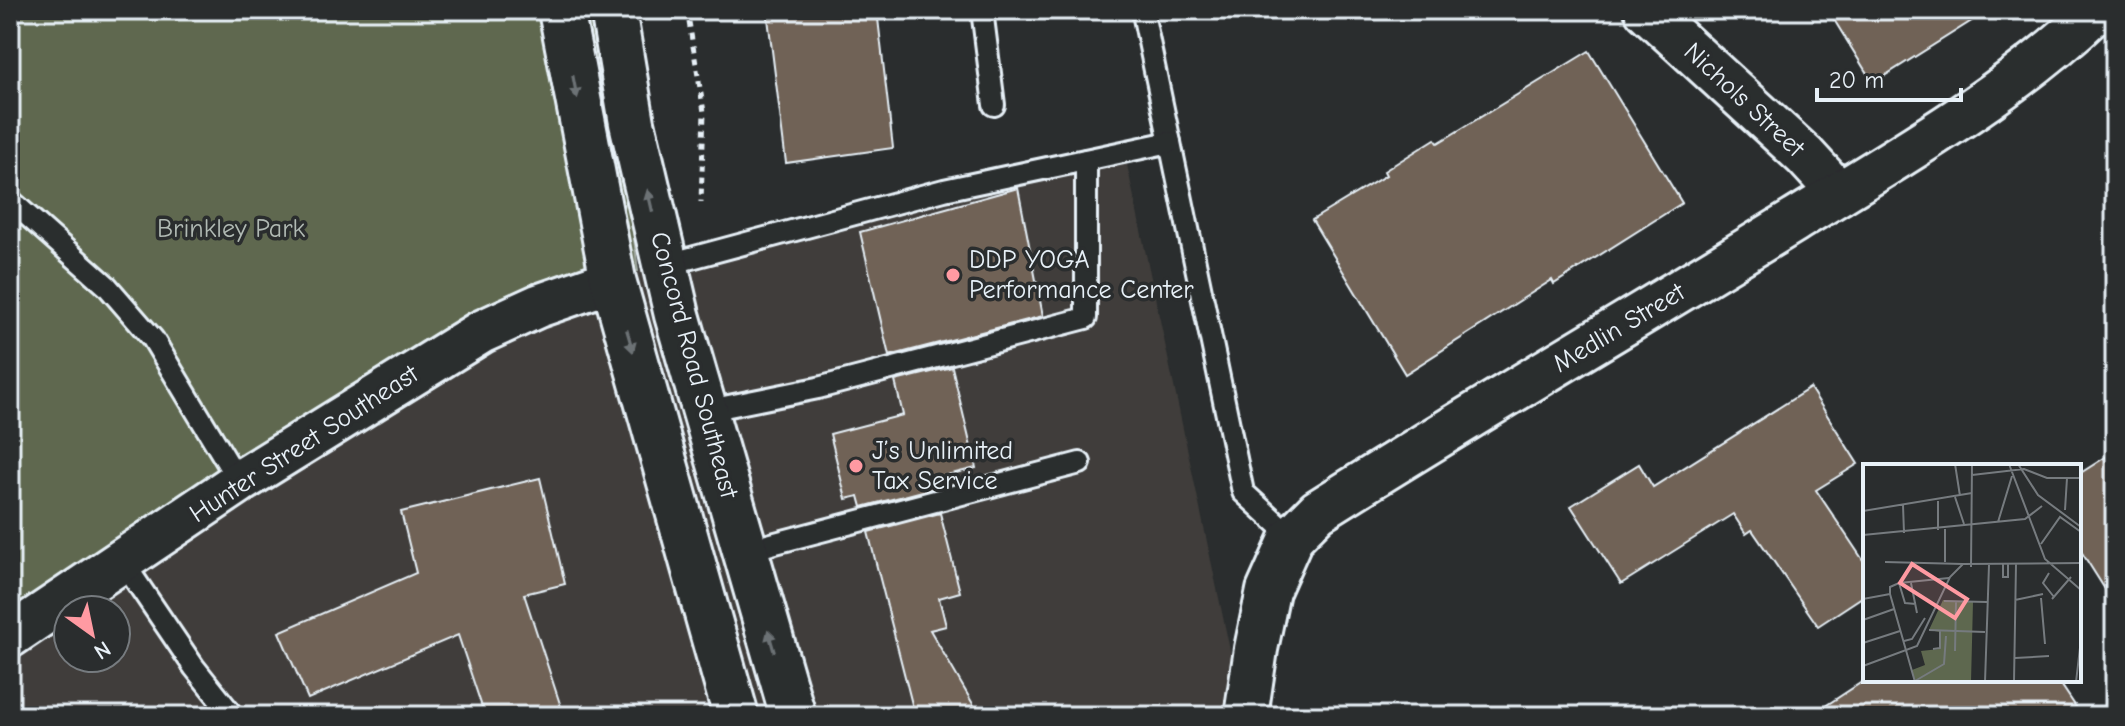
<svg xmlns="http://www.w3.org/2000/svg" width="2125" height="726" font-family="'Comic Neue',sans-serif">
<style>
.built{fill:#3f3d3a;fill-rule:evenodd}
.green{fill:#5e684f;stroke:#a3aca4;stroke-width:2}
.building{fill:#6f6256;stroke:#e8f1f8;stroke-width:2}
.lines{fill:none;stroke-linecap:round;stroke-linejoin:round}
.lane-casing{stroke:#e8f1f8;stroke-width:26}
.street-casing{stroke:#e8f1f8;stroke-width:48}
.secondary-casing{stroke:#e8f1f8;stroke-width:50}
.path{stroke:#e8f1f8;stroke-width:5;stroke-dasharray:6 6;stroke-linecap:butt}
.lane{stroke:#2a2d2e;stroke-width:20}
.street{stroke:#2a2d2e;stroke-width:42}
.secondary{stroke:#2a2d2e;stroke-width:44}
.oneway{fill:#6c7275}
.poi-dot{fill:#ff9aa2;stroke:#2a2d2e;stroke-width:3}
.labels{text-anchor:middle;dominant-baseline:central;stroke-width:7;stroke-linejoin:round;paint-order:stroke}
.street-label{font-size:26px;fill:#e8f1f8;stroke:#2a2d2e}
.park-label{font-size:26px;fill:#b1bab4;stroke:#2a2d2e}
.poi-label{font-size:26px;fill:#e8f1f8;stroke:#2a2d2e;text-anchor:start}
.inset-road{fill:none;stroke:#767b7f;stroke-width:2}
.view{fill:#ff9aa2;fill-opacity:0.15;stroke:#ff9aa2;stroke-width:4}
.inset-edge{fill:none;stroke:#e8f1f8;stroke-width:4}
</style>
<rect width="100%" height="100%" fill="#2a2d2e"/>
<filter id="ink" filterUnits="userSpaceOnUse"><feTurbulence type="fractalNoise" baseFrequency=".0125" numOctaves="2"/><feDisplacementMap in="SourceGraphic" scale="16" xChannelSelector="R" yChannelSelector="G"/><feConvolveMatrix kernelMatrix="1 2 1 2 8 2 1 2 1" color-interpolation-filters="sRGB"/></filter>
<g filter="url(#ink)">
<!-- built -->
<path class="built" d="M620,10l18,261 306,-81 182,-30 118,556h-1234v-81zM68,610h48v48h-48z"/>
<!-- green -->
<path class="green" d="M10,10h595l33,261 -100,35 -528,329z"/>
<!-- building -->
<g class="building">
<path d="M767,10h110l16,138 -107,15z"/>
<path d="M1828,10h161l-116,73z"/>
<path d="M1589,51l93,152 -128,81 -2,-4 -147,94 -93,-154 74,-45 -2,-4 51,-32 3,4z"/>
<path d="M1018,188l25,128 -154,40 -29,-124z"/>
<path d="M952,367l24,101 -45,11 3,9 -72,19 -3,-11 -13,3 -16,-65 73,-19 -8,-34z"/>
<path d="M1810,388l48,76 -42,26 49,73v32l-47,31 -66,-96 -6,4 -13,-20 -112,70 -50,-78 68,-42 14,23z"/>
<path d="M2115,451v154l-36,-57v-74z"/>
<path d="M540,478l25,106 -41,10 40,122h-79l-27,-81 -150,64 -29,-67 137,-59 -15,-61z"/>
<path d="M940,513l20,79 -21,6 7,28 -16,4 50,86h-65l-47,-184z"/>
<path d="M1865,680h193l24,36h-272z"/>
</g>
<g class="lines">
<defs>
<g id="lane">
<path d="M982,10l12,95"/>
<path d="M1143,13l100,479 49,45"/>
<path d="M10,200l97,86 46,53 86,143"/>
<path d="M665,265l279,-75 226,-48"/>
<path d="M704,411l114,-23 268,-70v-158"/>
<path d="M745,551l335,-88"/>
<path d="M123,562l71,105 39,49"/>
</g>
<g id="street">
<path d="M1646,10l159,146 34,37"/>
<path d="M10,636l229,-154 242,-150 57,-26 75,-26"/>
<path d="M1246,716l10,-67 12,-58 24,-54 26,-26c157,-99 318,-193 476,-290 104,-64 214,-126 303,-211"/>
</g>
<g id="secondary">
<path d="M561,10l52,270 123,436"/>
<path d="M613,10l19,113 45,192 116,401"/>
</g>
</defs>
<!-- lane casing -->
<use href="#lane" class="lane-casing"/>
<!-- street casing -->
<use href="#street" class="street-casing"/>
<!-- secondary casing -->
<use href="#secondary" class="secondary-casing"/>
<!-- path -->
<path class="path" d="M687,10l17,102 -3,90"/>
<!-- lane -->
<use href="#lane" class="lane"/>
<!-- street -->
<use href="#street" class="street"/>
<!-- secondary -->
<use href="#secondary" class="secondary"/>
</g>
<!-- one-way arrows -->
<defs><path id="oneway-solid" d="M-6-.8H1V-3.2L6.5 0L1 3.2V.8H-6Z" transform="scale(2)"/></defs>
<g class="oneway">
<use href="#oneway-solid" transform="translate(575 87) rotate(79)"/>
<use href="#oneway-solid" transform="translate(650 201) rotate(-103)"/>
<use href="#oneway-solid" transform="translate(630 341) rotate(74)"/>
<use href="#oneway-solid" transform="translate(771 641) rotate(-106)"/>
</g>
</g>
<!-- markers -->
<g class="poi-dot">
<circle cx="953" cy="275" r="8"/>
<circle cx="856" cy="466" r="8"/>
</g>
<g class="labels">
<!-- street labels -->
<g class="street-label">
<text transform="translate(1744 100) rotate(43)">Nichols Street</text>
<text transform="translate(1619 328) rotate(-31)">Medlin Street</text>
<text transform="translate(694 365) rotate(75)">Concord Road Southeast</text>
<text transform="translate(304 444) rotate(-33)">Hunter Street Southeast</text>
</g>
<!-- park labels -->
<g class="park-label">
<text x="231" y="229">Brinkley Park</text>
</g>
<!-- poi labels -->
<g class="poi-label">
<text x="969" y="260">DDP YOGA<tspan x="969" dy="30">Performance Center</tspan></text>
<text x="872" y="451">J’s Unlimited<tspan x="872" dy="30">Tax Service</tspan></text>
</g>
</g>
<!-- overview -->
<g transform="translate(1863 464)">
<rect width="218" height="218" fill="#2a2d2e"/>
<path d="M80,136l30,2 -2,80h-56l-3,-12 13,-5 -4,-14 18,-2 1,-17 -11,-2z" fill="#5e684f"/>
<path class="inset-road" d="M92,0l5,32M146,0l36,95 36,31M155,0l20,31 43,32M109,11l52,-6 23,9h34M92,33l9,27M75,37v29M40,41l1,28M202,46l2,-32M0,47l109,-18M135,58l14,-46M82,65v33M0,71l162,-16 17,-13M178,80l19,-27 21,15M22,98l78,2M140,99v14h5v-14M108,103l1,-103M186,109l-6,10 11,14M36,119l6,20 11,1M48,119l6,30M27,130l25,88M27,130v-7l9,-4 50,-5M178,134l4,46M0,135l27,-5M189,135l19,-22M152,136l28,-6M81,137l43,1M0,156l31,-11M66,166l56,2M41,177l8,-2 13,-21M0,179l37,-12M70,185l7,-1v-17M92,187l1,-49M152,194l34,-2M0,202l54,-20 33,-69 13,-13 118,-1M52,217l29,-17 2,-28M122,218l4,-117M151,218l2,-118M213,218l5,-43"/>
<path class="view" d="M49,100l55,35 -12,19 -55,-35z"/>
<rect width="218" height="218" class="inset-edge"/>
</g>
<!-- margin -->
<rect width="2125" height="726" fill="none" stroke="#2a2d2e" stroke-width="40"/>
<rect x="20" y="20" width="2085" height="686" fill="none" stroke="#e8f1f8" stroke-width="3" filter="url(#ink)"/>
<!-- north arrow -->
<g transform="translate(92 634) rotate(147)"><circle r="38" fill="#2a2d2e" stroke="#767b7f" stroke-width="2"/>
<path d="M0-6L14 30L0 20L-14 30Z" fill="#ff9aa2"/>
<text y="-12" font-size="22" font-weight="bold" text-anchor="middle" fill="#e8f1f8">N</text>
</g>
<!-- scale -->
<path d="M1817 88v12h144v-12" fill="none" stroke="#e8f1f8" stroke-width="4"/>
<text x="1829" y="88" font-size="24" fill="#e8f1f8" stroke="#2a2d2e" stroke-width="6" paint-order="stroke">20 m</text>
</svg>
